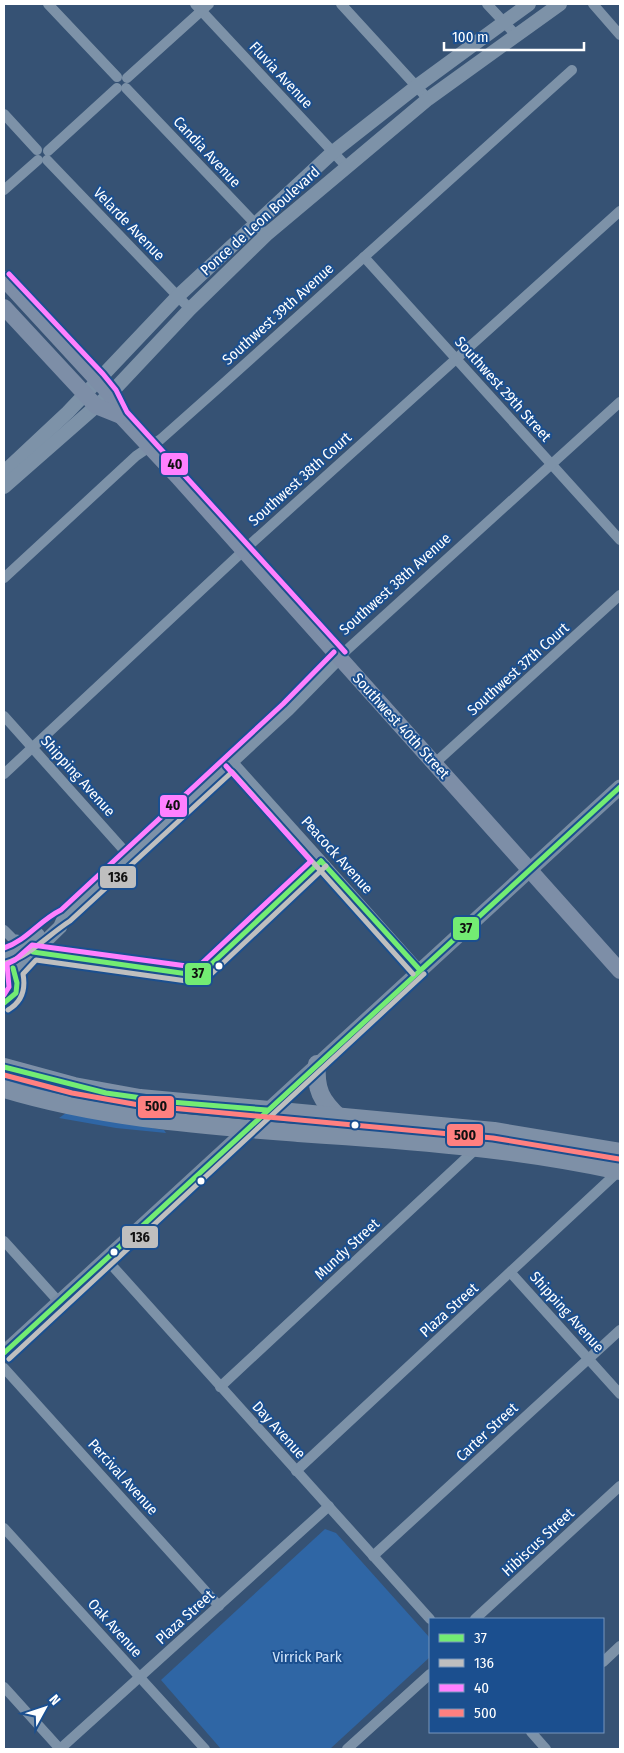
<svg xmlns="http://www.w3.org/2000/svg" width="624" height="1753" font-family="'Fira Sans Condensed',sans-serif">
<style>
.green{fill:#2f66a5}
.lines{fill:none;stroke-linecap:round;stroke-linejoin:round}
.minor{stroke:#7d92a8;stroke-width:10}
.tertiary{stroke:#7d92a8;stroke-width:14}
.secondary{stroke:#798da4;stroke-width:15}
.primary{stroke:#7d8ea7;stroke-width:16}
.trunk{stroke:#7e90a7;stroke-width:18}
.bus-1-casing{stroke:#1b4f8f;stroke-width:9}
.bus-2-casing{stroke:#1b4f8f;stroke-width:9}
.bus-3-casing{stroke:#1b4f8f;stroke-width:9}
.bus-4-casing{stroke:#1b4f8f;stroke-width:9}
.bus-1{stroke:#73ec73;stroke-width:5}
.bus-2{stroke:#bfbfbf;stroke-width:5}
.bus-3{stroke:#ff80ff;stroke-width:5}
.bus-4{stroke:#ff8080;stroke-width:5}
.bus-dot{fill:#fff;stroke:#1b4f8f;stroke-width:2}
.labels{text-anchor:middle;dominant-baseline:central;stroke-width:4;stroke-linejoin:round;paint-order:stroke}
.street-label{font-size:15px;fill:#fff;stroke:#1b4f8f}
.park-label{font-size:15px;fill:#cfe3fa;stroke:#1b4f8f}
.line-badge{stroke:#1b4f8f;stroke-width:2}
.pale-badge-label{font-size:14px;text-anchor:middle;font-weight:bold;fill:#111}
</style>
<rect width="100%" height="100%" fill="#365274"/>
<!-- green -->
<g class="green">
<path d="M4,1075l53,15 74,16c-43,1 -86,-15 -127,-25z"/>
<path d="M66,1113l98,17 2,3 -50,-5 -57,-10z"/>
<path d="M325,1529l11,4 94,105v19l-100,92h-109l-60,-69z"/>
</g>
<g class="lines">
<!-- minor -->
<g class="minor">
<path d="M48,4l69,73"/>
<path d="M195,4l151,162"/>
<path d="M341,4l87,95"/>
<path d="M487,4l28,30"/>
<path d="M593,4l27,31"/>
<path d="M127,78l82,-74"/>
<path d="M126,88l140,147"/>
<path d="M4,114l33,36"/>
<path d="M48,151l69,-63"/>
<path d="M47,160l143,149"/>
<path d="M4,190l34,-30"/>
<path d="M364,257l256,283"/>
<path d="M4,578l132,-122 25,-17 63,-56 348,-313"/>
<path d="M339,657l281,-255"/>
<path d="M4,716l126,141"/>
<path d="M232,761l187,208"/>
<path d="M434,764l186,-169"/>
<path d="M4,774l251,-234 365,-329"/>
<path d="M4,930l9,9 17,3"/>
<path d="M4,1241l55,61"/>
<path d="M107,1260l323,359"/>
<path d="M511,1273l109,121"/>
<path d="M4,1368l215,238"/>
<path d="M220,1387l257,-239"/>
<path d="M296,1471l324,-301"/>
<path d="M4,1528l201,221"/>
<path d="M373,1556l247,-226"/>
<path d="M475,1619l145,-133"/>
<path d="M603,1662l17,-16"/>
<path d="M4,1687l56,62"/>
<path d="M531,1732l15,17"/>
<path d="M60,1749l269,-243"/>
<path d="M347,1749l83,-75"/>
</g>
<!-- tertiary -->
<g class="tertiary">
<path d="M4,472l64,-60 109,-115 156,-145 84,-66 112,-82"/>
<path d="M4,487l106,-93 80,-85 76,-74 162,-136 132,-95"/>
<path d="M4,956l14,-5 20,-16"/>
<path d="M13,968l6,-1 41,-40 5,-11 223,-207 51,-52"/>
<path d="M4,1003c19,-7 16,-30 3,-42"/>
</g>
<!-- secondary -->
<path class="secondary" d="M4,1353l616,-566"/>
<!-- primary -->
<g class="primary">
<path d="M4,279l106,115 11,22 57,61 442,494"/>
<path d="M4,307l92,99 25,10"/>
</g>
<!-- trunk -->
<g class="trunk">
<path d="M317,1064c-2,25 4,37 23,54"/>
<path d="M4,1067l70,19 66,12 354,33 126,21"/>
<path d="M4,1089c96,29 194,36 294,44 108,7 217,15 322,38"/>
</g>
<defs>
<g id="bus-1">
<path d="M321,861l98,108"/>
<path d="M33,952l162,23 9,-4 117,-110"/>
<path d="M4,1003l12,-10 1,-10 -4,-15"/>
<path d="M4,1067l102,26 65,9 96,8"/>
<path d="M4,1353l616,-566"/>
</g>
<g id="bus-2">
<path d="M6,963c25,-8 42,-28 64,-42l162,-149 181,202"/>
<path d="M8,1010c14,-8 18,-20 15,-36l13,-14 158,22 13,-4 119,-112"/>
<path d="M9,1359l415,-385"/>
</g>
<g id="bus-3">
<path d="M9,274l94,100 13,16 11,22 218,240"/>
<path d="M4,948c22,-7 36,-28 57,-38l222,-206 51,-52"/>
<path d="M4,995l5,-8 -2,-23 8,-4 17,-15 162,22 6,-2 111,-104 -85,-95"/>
</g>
<path id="bus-4" d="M4,1075l68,18 67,12 354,33 126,21"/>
</defs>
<!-- bus-1 casing -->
<use href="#bus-1" class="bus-1-casing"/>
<!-- bus-2 casing -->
<use href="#bus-2" class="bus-2-casing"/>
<!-- bus-3 casing -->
<use href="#bus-3" class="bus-3-casing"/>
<!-- bus-4 casing -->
<use href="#bus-4" class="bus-4-casing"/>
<!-- bus-1 -->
<use href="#bus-1" class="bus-1"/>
<!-- bus-2 -->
<use href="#bus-2" class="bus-2"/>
<!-- bus-3 -->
<use href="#bus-3" class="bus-3"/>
<!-- bus-4 -->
<use href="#bus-4" class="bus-4"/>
</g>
<!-- markers -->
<g class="bus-dot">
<circle cx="219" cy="966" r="4.5"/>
<circle cx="355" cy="1125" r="4.5"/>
<circle cx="201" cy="1181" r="4.5"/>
<circle cx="114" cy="1252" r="4.5"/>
</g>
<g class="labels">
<!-- street labels -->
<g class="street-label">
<text transform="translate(281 75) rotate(47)">Fluvia Avenue</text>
<text transform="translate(207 152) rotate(47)">Candia Avenue</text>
<text transform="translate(260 221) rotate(-42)">Ponce de Leon Boulevard</text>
<text transform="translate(129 224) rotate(46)">Velarde Avenue</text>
<text transform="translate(278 314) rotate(-42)">Southwest 39th Avenue</text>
<text transform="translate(503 389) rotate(48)">Southwest 29th Street</text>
<text transform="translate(300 479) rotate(-42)">Southwest 38th Court</text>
<text transform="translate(395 584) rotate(-42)">Southwest 38th Avenue</text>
<text transform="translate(518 669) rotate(-42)">Southwest 37th Court</text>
<text transform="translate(401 726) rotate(48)">Southwest 40th Street</text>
<text transform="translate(78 776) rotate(48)">Shipping Avenue</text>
<text transform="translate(337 855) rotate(48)">Peacock Avenue</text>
<text transform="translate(347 1249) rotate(-43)">Mundy Street</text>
<text transform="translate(449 1310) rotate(-42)">Plaza Street</text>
<text transform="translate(567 1312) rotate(48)">Shipping Avenue</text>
<text transform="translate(279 1430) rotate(48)">Day Avenue</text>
<text transform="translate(487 1432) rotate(-43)">Carter Street</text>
<text transform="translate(123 1477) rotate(48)">Percival Avenue</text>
<text transform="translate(538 1542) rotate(-43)">Hibiscus Street</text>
<text transform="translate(185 1617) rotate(-42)">Plaza Street</text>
<text transform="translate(115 1628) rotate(48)">Oak Avenue</text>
</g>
<!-- park labels -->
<g class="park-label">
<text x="307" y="1657">Virrick Park</text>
</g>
</g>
<g class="line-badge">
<rect x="160" y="452" width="29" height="24" rx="5" fill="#ff80ff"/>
<rect x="159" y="794" width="29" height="24" rx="5" fill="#ff80ff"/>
<rect x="99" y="865" width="38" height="24" rx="5" fill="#bfbfbf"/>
<rect x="452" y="916" width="28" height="25" rx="5" fill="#73ec73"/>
<rect x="184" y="962" width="28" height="24" rx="5" fill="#73ec73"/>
<rect x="137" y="1095" width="38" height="24" rx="5" fill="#ff8080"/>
<rect x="446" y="1123" width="38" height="24" rx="5" fill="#ff8080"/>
<rect x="121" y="1225" width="38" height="24" rx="5" fill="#bfbfbf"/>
</g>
<g class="pale-badge-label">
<text x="175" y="469">40</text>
<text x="173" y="810">40</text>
<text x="118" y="882">136</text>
<text x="466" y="933">37</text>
<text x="198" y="978">37</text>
<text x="156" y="1111">500</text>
<text x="465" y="1140">500</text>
<text x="140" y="1242">136</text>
</g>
<!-- border -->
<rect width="624" height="1753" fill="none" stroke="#ffffff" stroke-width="10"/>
<!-- legend -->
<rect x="429" y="1618" width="175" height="115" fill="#1b4f8f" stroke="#7695bc"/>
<rect x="439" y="1634" width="25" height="8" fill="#73ec73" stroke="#7695bc"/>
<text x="474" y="1643" font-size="15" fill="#ffffff">37</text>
<rect x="439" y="1659" width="25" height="8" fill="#bfbfbf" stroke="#7695bc"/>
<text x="474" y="1668" font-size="15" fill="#ffffff">136</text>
<rect x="439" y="1684" width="25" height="8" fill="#ff80ff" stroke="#7695bc"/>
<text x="474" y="1693" font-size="15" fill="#ffffff">40</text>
<rect x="439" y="1709" width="25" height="8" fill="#ff8080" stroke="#7695bc"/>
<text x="474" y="1718" font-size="15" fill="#ffffff">500</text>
<!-- north arrow -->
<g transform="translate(45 1708) rotate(50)" stroke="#1b4f8f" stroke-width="4" paint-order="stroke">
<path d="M0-4L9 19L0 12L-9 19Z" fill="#ffffff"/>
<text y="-8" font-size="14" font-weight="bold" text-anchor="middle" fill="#ffffff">N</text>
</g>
<!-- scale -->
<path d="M444 42v8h140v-8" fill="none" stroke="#ffffff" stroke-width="2.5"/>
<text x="452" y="42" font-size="15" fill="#ffffff" stroke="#1b4f8f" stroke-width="4" paint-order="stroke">100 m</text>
</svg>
